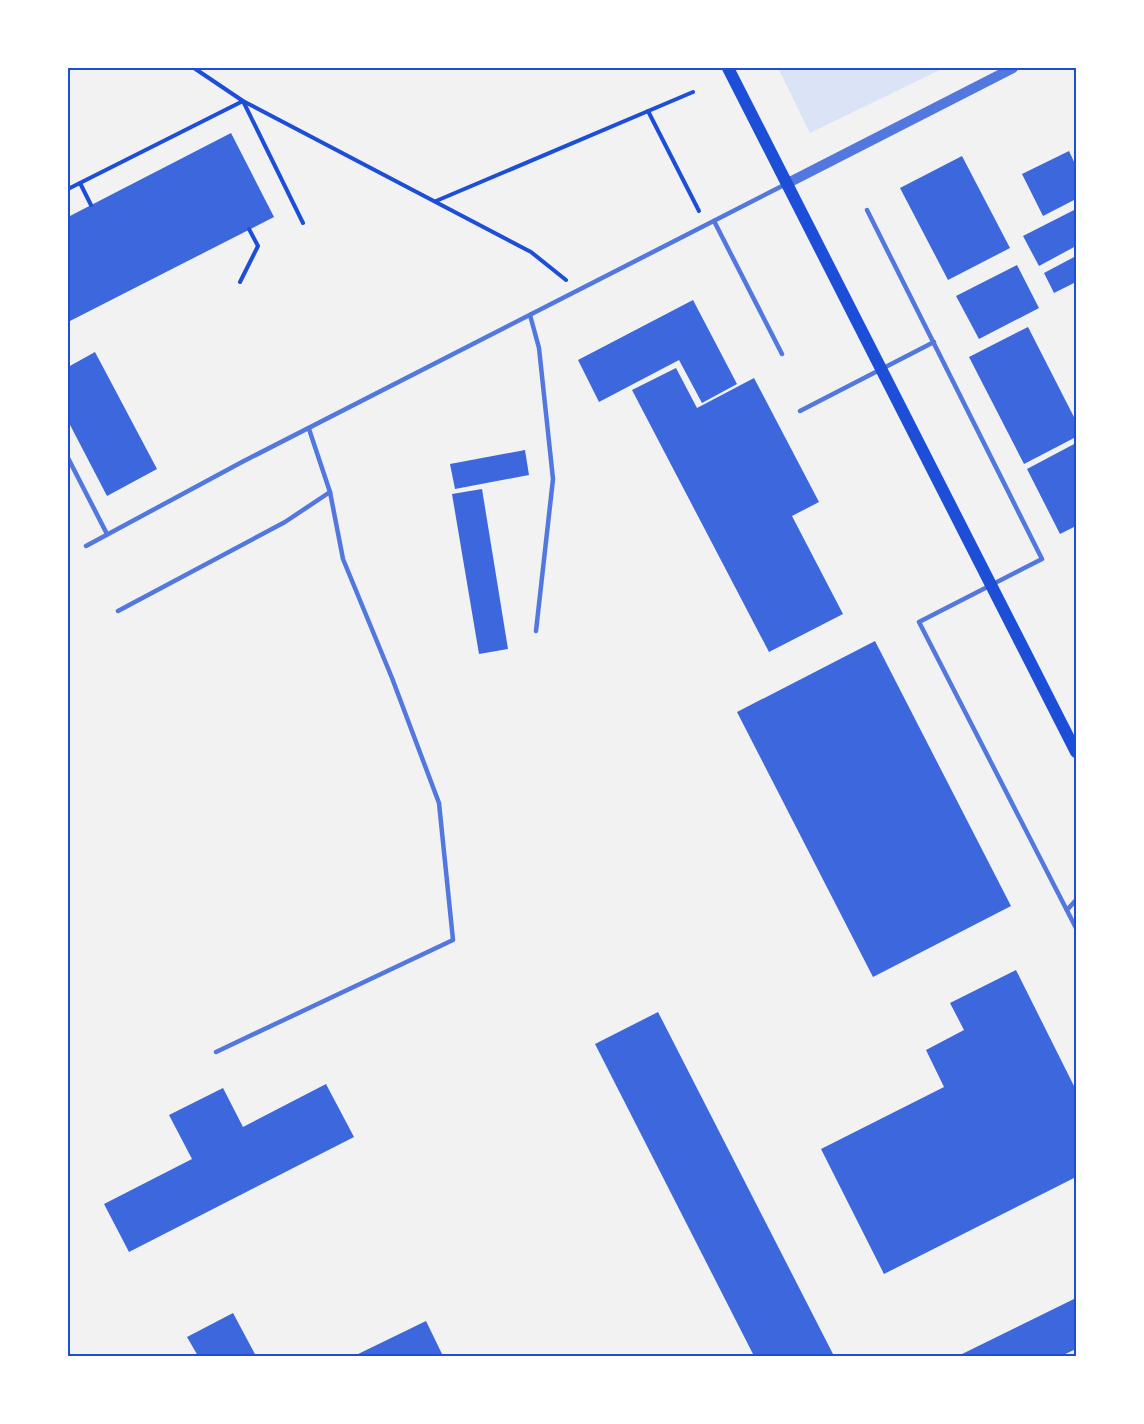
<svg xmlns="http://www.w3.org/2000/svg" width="1144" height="1424" font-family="'PT Sans',sans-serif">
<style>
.green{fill:#dbe4f7}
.building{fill:#3d67dc}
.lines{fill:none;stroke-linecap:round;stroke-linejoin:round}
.path{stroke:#1d4ed8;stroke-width:4}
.service{stroke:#5277de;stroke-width:4.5}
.tertiary{stroke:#5277de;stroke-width:10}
.secondary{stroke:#1d4ed8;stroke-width:12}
.neatline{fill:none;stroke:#1d4ed8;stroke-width:2}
</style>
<rect width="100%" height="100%" fill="#f2f2f2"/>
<!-- green -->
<path class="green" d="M778,68h166l-134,65z"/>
<!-- building -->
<g class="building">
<path d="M231,133l43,84 -206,105v-105z"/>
<path d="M1069,151l7,15v33l-33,17 -21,-42z"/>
<path d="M962,156l48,92 -62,32 -48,-92z"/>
<path d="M1076,209v37l-37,20 -16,-30z"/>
<path d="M1076,256v26l-22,11 -10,-20z"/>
<path d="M1017,265l22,43 -60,31 -23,-43z"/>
<path d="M693,300l44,84 -35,19 -23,-43 -80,42 -21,-42z"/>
<path d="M1028,327l48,94v16l-52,27 -55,-107z"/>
<path d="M95,352l62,117 -50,27 -39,-75v-54z"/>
<path d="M676,368l21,40 57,-30 65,124 -27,14 51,98 -74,38 -137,-262z"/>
<path d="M1076,443v83l-16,8 -33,-65z"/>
<path d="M525,450l4,25 -74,14 -5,-25z"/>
<path d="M482,489l26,160 -29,5 -27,-160z"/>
<path d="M875,641l136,265 -138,71 -136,-265z"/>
<path d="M1016,970l60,120v87l-192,97 -63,-125 123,-62 -18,-37 38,-20 -14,-27z"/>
<path d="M658,1012l176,344h-80l-159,-312z"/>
<path d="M326,1084l28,53 -225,115 -25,-48 88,-45 -23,-44 54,-27 20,39z"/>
<path d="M1076,1298v51l-15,7h-103z"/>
<path d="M233,1313l23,43h-58l-11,-19z"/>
<path d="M426,1321l17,35h-89z"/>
</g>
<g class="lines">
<!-- path -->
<g class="path">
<path d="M194,68l49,33 288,151 35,28"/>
<path d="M648,111l51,100"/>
<path d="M80,183l11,22"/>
<path d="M68,189l175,-88 60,122"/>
<path d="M436,201l257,-109"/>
<path d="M240,282l18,-36 -9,-17"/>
</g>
<!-- service -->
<g class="service">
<path d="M867,210l175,349 -123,63 157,306"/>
<path d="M714,221l68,133"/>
<path d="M530,315l9,33 14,131 -17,152"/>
<path d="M800,411l134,-69"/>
<path d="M68,458l39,76"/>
<path d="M86,546l156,-84 544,-278"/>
<path d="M118,611l167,-89 45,-30"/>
<path d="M1067,910l9,-10"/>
<path d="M216,1052l237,-112 -14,-137 -47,-125 -49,-119 -13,-67 -21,-63"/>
</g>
<!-- tertiary -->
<path class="tertiary" d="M786,184l227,-116"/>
<!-- secondary -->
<path class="secondary" d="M728,68l348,684"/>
</g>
<!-- border -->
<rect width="1144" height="1424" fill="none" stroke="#ffffff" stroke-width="138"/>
<rect x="69" y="69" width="1006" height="1286" class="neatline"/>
</svg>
